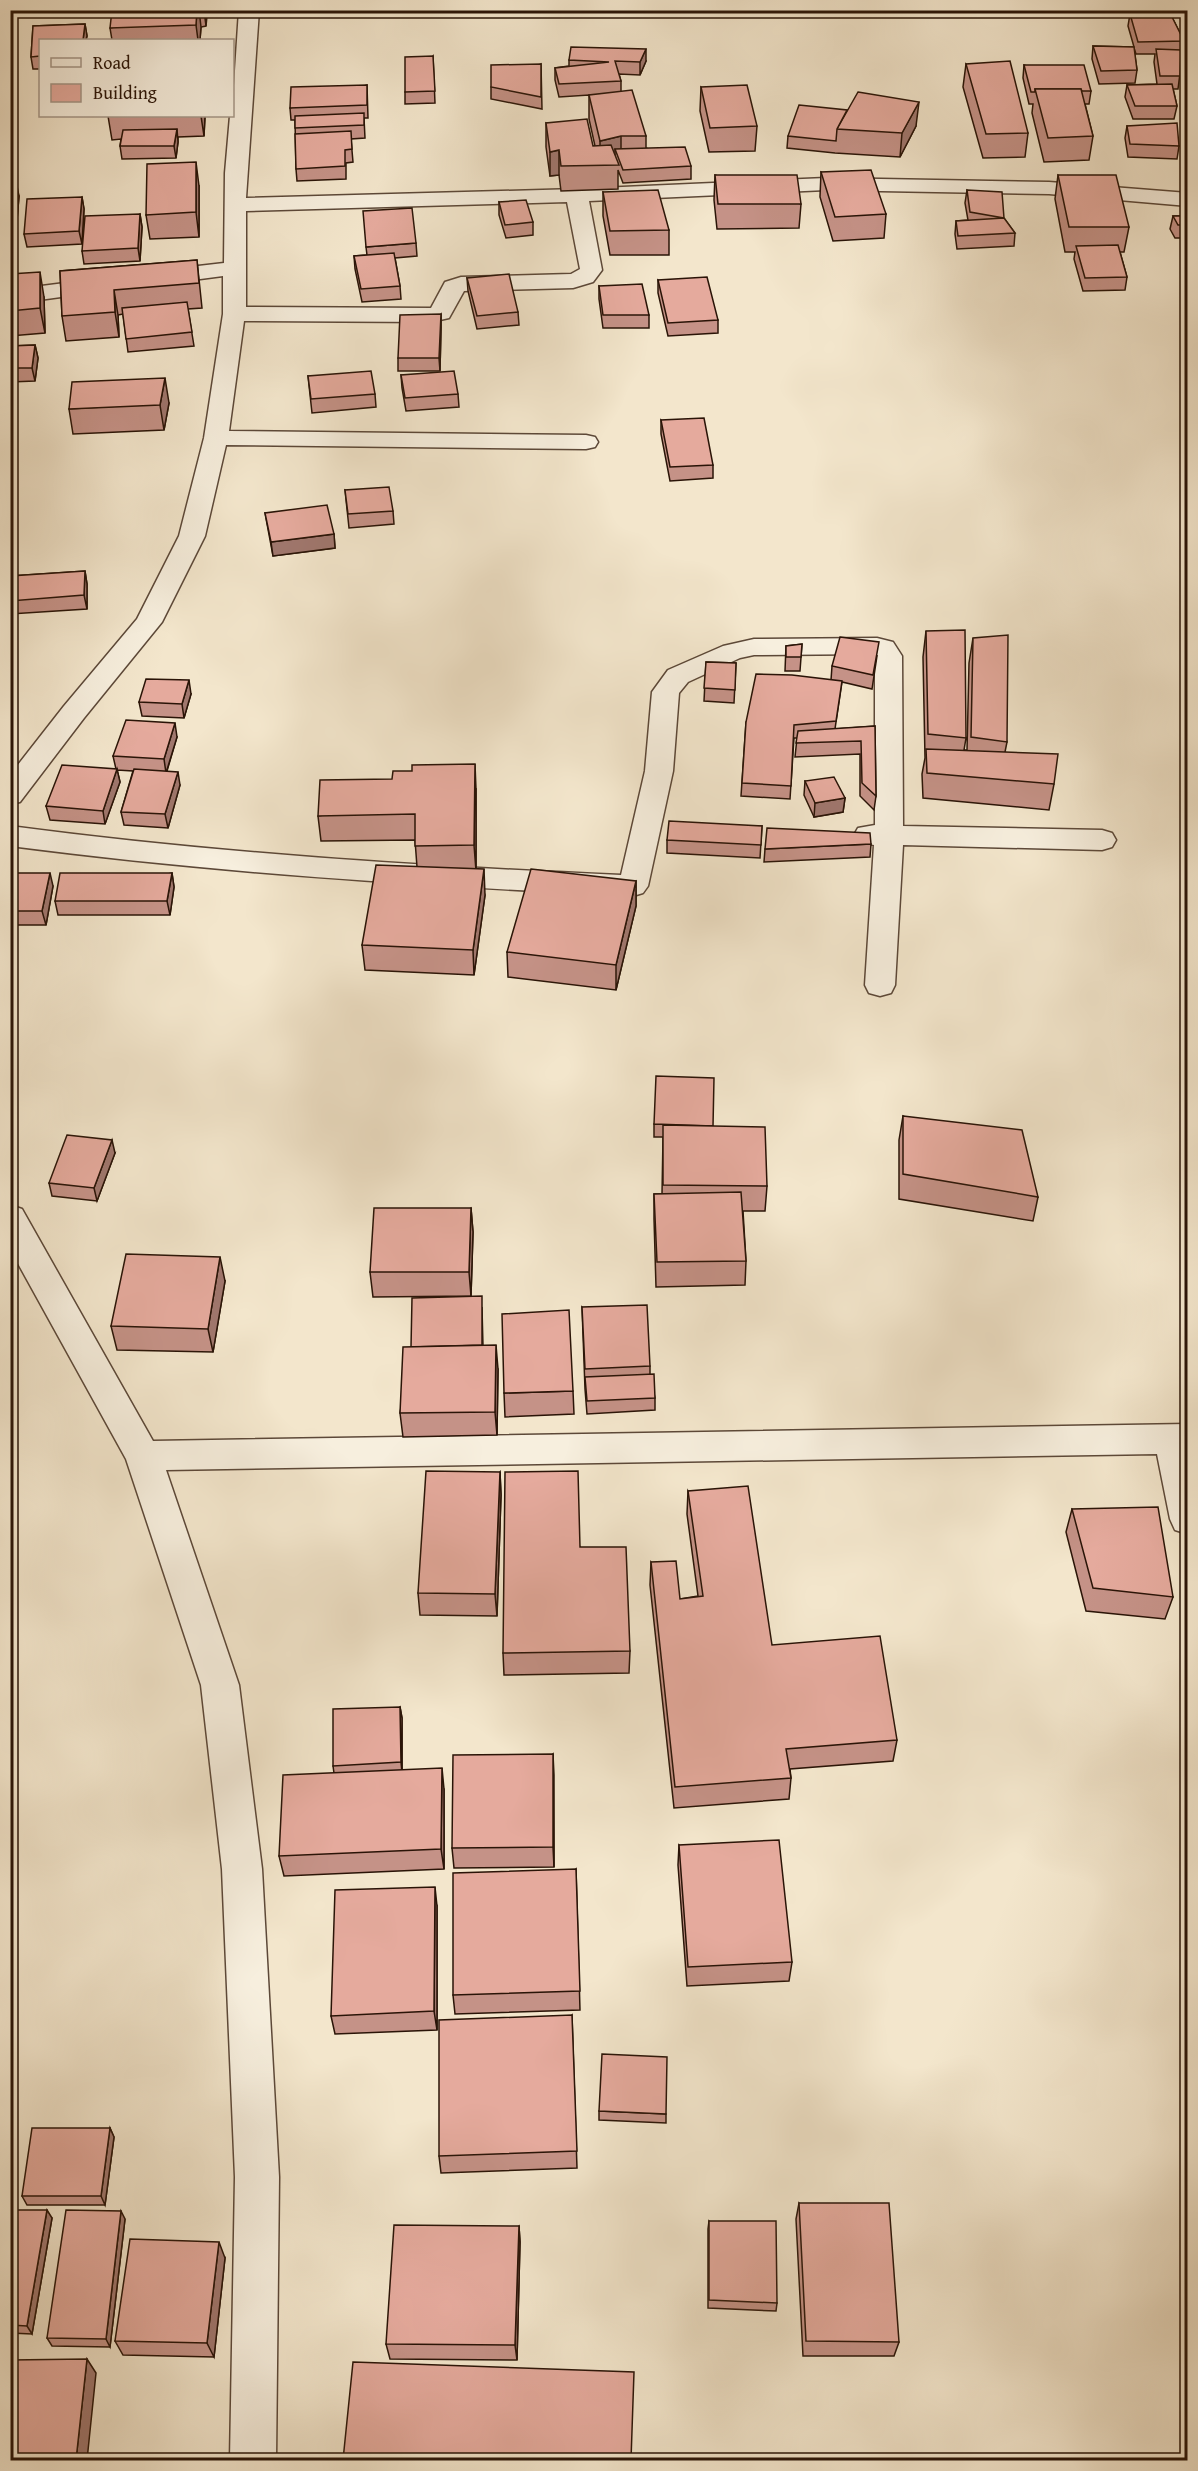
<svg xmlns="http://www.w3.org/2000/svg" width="1198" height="2471" font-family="'Gentium Book Plus',serif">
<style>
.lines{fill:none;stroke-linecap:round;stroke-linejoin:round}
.minor-casing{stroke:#5c4838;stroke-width:3}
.minor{fill:#f7efde;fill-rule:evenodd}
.wall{fill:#c59287;stroke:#2a1407;stroke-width:1.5}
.shaded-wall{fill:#a0776e;stroke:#2a1407;stroke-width:1.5}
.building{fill:#e5aa9d;stroke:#2a1407;stroke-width:1.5}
</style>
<rect width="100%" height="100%" fill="#f3e6cc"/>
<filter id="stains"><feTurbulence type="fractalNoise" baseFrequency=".00333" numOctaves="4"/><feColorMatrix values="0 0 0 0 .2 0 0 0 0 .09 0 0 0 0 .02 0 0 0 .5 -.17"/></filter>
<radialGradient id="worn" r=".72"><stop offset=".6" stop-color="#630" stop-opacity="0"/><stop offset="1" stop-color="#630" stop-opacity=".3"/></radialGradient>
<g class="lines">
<defs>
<g id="minor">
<path d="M239,10h20l-13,188 331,-9 249,-11 223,4 139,11v13l-139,-12 -223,-4 -237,11 13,69 -9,12 -20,6 -109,3 -15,27 -18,4 -187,-1 -15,110 357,4 9,2 3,5 -3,5 -9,2 -360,-4 -21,91 -43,86 -78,96 -64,84 -10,2v-29l54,-69 73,-87 42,-83 25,-98 19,-124v-38l-68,9 -8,-2 -3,-5 3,-5 8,-2 69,-8 1,-90 5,-57h2zM567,202l13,67 -9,5 -110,3 -16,5 -14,26 -185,-1v-96z"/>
<path d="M104,278l8,2 3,5 -3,5 -102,14v-14z"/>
<path d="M877,638l16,4 9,14 1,170 199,4 10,3 4,7 -4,7 -10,3 -199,-5 -8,140 -4,8 -11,3 -11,-3 -4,-8 9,-140 -16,-3 -4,-7 4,-7 17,-3v-171l-121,1 -14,3 -52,24 -9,11 -6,78 -25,115 -5,7 -10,3c-208,-10 -416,-23 -623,-50v-20c203,27 407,40 611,49l24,-104 7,-79 16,-22 55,-24 31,-7z"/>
<path d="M10,1205l12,4 131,232 1035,-17v110l-13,-4 -5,-11 -13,-65 -991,16 73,215 23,184 17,308 -3,283h-46l5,-283 -13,-308 -21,-184 -75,-226 -116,-210z"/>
</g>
</defs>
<!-- minor casing -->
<use href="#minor" class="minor-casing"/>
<!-- minor -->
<use href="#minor" class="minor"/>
</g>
<!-- wall -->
<g class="wall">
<path d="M197,10h9l1,6 -1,10 -5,1 -1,13h-88l-2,-12z"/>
<path d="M285,10h128l-1,6h-56v-3h-71z"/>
<path d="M456,10h28v5l-28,1z"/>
<path d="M1145,10h43v6l-17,-1 13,26 -6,48h-5l4,17 -3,13h-41l-8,-22 2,-12 30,-1 -3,-22 1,-8h-19l-2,-6 3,22 -2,13 -36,1 -7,-25 1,-13 41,1 -6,-21 2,-12 16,-1z"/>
<path d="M85,24l2,12 -1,4h-46v29h-7l-2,-12 2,-31z"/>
<path d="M433,56l2,47 -30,1v-12z"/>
<path d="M569,60l77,1 -6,14 -21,-1 2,7v10l25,45v12l45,18v13l-68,4 -5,-13v19l-57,2 -2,-16 -9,1 -4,-29v-24l47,23h2l-6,-27v-24l-30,2 -4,-17v-12l14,-2z"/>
<path d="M541,64l1,45 -51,-10v-12z"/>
<path d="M966,64l62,69 -3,24 -42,1 -20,-71z"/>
<path d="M1024,65l67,26 -2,13h-4l8,32 -4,24 -45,2 -12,-49 1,-9h-4l-6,-26z"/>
<path d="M367,85l1,33h-4l1,20 -14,1 2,23 -7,1v16l-49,2 -1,-12 -1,-49h-4l-1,-12z"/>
<path d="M701,87l56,39 -2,25 -46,1 -9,-41z"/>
<path d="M847,112l69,14 -16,31 -65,-4 -48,-5 1,-12z"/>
<path d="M108,116h97l-1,20 -26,1v5l-2,16 -54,1 -2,-13 1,-7 -9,1z"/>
<path d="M1127,126l52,20 -2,13 -49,-2 -3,-19z"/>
<path d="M10,172l9,24 -4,48h-5z"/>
<path d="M821,172l65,42 -2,24 -51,3 -13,-44z"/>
<path d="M715,175l86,29 -2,24 -82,1 -3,-29z"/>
<path d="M1058,175l71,52 -5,25h-4l7,25 -2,13 -42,1 -9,-32 1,-7h-10l-10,-53z"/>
<path d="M199,186v51l-49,2 -4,-24z"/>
<path d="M967,190l37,28 11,15 -1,13 -57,3 -2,-15 1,-13 12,-1 -3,-17z"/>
<path d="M603,192l66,38v25h-59l-7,-39z"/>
<path d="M82,197l2,12 -2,35 -55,3 -3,-13z"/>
<path d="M499,202l34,20v13l-27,3 -7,-23z"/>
<path d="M140,214l2,13 -2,34 -56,3 -2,-13z"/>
<path d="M1173,216h15v22h-13l-5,-9z"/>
<path d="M416,243l1,13 -22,2 5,28 1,13 -39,3 -7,-33 -1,-13 13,-1 -1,-8z"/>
<path d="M197,260l5,48 -14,1 6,37 -66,6 -5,-38 -5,1 1,22 -53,4 -4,-25 -2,-45z"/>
<path d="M10,274l34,23 1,36 -35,3z"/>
<path d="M467,278l51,34 1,13 -42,4 -9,-38z"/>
<path d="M658,280l60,40v13l-50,3 -10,-43z"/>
<path d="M599,286l50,29v13h-46l-4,-29z"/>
<path d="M441,314v14l-1,43h-42v-13z"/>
<path d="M35,345l3,13 -3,23 -25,1v-36z"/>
<path d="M401,375l57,19 1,13 -53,4 -4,-23z"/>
<path d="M308,376l67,18 1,13 -64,6z"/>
<path d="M169,403l-5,27 -91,4 -4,-25z"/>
<path d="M661,420l52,45v13l-43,3 -9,-47z"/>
<path d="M345,490l48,21 1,13 -45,4z"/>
<path d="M265,513l69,21 1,14 -62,8z"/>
<path d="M85,571l2,13v25l-77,5v-38z"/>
<path d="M926,631l40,107 -2,12h3l2,-87 4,-25 34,104 -2,10 49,32 -5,26 -126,-12 -1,-24 3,-16 -2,-101z"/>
<path d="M802,644l-2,27h-15l1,-25z"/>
<path d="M877,656l-5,33 -30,-7 -7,47 40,-3 1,70 -2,14 -14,-14v-42l-65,3 2,-19h-3l-4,61 -49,-3 5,-74 85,-42 1,-14z"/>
<path d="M706,662l30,1 -2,40 -30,-2z"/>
<path d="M191,694l-7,24 -42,-2 -3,-14z"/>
<path d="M177,737l-10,34 13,14 -12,43 -44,-3 -3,-13 12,-41 -16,-1 3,12 -15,42 -55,-4 -4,-14 70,-37 -3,-13z"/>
<path d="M805,781l40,17 -2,14 -29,5 -10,-22z"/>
<path d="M476,789v80l9,26 -11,80 -109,-5 -3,-25 55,-78 -2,-27 -94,1 -3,-25z"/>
<path d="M762,826l-2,32 -93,-5v-13z"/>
<path d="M871,844l-1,13 -106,5 1,-13z"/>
<path d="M10,873l43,13 -7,39h-36z"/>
<path d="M172,873l2,14 -4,28h-112l-3,-14z"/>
<path d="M636,881v25l-20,84 -108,-13 -1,-25z"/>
<path d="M903,1116l135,81 -5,24 -134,-22v-59z"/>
<path d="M654,1124l59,2 54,60 -2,25h-22l3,50 -1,24 -89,2 -2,-68v-25h8l1,-57h-9z"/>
<path d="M115,1153l-18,48 -45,-5 -3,-13z"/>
<path d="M471,1208l2,24 -2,64 -98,1 -3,-25z"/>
<path d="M225,1281l-12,71 -96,-2 -6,-24z"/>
<path d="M582,1307l68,59v8l5,24v12l-68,4 -2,-25z"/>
<path d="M482,1308l1,38 15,23 -1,66 -94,2 -3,-24 11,-66z"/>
<path d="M573,1391l1,23 -69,3 -1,-24z"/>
<path d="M500,1472l1,23 -4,121 -77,-1 -2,-22z"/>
<path d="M688,1491l84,154 125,95 -4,21 -103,8 1,9 -2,21 -115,9 -24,-223 1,-23 29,37 18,-3 -11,-82z"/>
<path d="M1072,1509l101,88 -8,22 -79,-8 -20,-79z"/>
<path d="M580,1547l50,104 -1,22 -125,2 -1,-22z"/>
<path d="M400,1707l2,11v52l42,19v80l-160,7 -5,-20 55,-83 -1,-7z"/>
<path d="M553,1754l1,113 -100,1 -2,-20z"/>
<path d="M679,1845l113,117 -3,19 -102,5 -9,-121z"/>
<path d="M576,1869l4,141 -125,4 -2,-19z"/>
<path d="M437,1906v124l-102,4 -4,-18z"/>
<path d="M572,2015l5,153 -136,5 -2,-17z"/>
<path d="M599,2111l67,3v9l-67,-3z"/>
<path d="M110,2128l4,9 -9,68h-78l-5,-9z"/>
<path d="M799,2203l100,139 -5,14h-91l-7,-137z"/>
<path d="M10,2210l42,8 -20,116 -22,-1z"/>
<path d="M125,2219l-15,128 -58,-1 -5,-8z"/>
<path d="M709,2221l68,82 -1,8 -68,-3v-79z"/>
<path d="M519,2226l1,16 -3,118 -127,-1 -4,-15z"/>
<path d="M225,2258l-11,99 -91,-2 -8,-14z"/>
</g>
<!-- shaded-wall -->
<g class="shaded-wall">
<path d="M197,10h2l2,17 -1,13h-2l-2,-15z"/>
<path d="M204,10h2v16z"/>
<path d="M85,24l2,12 -1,4h-3z"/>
<path d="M646,49v12l-6,14v-13z"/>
<path d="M919,102l-3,24 -16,31 2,-24z"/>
<path d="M201,116h4l-1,20z"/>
<path d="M177,129l1,13 -2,16 -2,-12z"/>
<path d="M621,136v24l-6,-11v13l-15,3v-24z"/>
<path d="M559,150v25l-9,1v-24z"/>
<path d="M196,162l3,24v51l-3,-25z"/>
<path d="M14,171l5,25 -4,48 -5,-24z"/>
<path d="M82,197l2,12 -2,35 -3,-13z"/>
<path d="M140,214l2,13 -2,34 -2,-13z"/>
<path d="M40,272l4,25 1,36 -5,-25z"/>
<path d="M114,290l4,25 1,22 -4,-25z"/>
<path d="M441,314v14l-1,43 -1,-13z"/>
<path d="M35,345l3,13 -3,23 -3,-13z"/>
<path d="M165,378l4,25 -5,27 -4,-25z"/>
<path d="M334,534l1,14 -62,8 -2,-14z"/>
<path d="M85,571l2,13v25l-3,-14z"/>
<path d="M189,680l2,14 -7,24 -2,-14z"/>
<path d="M175,723l2,14 -11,36 -2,-14z"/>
<path d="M475,764l1,25v82l-2,-26z"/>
<path d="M117,769l3,13 -15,42 -2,-13z"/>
<path d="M178,772l2,13 -12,43 -3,-14z"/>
<path d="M845,798l-2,14 -29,5 1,-14z"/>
<path d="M484,869l1,26 -11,80 -1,-25z"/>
<path d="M50,873l3,13 -7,39 -4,-14z"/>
<path d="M172,873l2,14 -4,28 -3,-14z"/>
<path d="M636,881v25l-20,84v-25z"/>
<path d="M112,1140l3,13 -18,48 -3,-13z"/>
<path d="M471,1208l2,24 -2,64 -2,-24z"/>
<path d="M220,1257l5,24 -12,71 -5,-23z"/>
<path d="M496,1345l2,24 -1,66 -2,-23z"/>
<path d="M500,1472l1,23 -4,121 -2,-22z"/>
<path d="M400,1707l2,11v55l-1,-11z"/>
<path d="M553,1754l1,21v92l-1,-20z"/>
<path d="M442,1768l2,21v80l-3,-20z"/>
<path d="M435,1887l2,19v124l-3,-19z"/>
<path d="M110,2128l4,9 -9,68 -4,-9z"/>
<path d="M47,2210l5,8 -20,116 -5,-8z"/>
<path d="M121,2211l4,8 -15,128 -4,-8z"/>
<path d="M519,2226l1,16 -3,118 -2,-15z"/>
<path d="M219,2242l6,16 -11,99 -7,-14z"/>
<path d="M87,2359l9,14 -9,87h-11z"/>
</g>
<!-- building -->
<g class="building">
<path d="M112,10h85l-1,15 -86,3z"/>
<path d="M1170,13l14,28 -46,1 -8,-28z"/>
<path d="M85,24l-2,16h-43v16l-9,1 2,-31z"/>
<path d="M1093,46l41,1 3,23 -36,1z"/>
<path d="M571,47l75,2 -6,13 -25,-1 6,20 -62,3 -4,-16 54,-6 -40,-2z"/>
<path d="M1156,49l25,1 -1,26h-20z"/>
<path d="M433,56l2,35 -30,1v-35z"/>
<path d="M1010,61l18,72 -42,1 -20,-70z"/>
<path d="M541,64v33l-50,-10v-22z"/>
<path d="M1024,65h60l7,26h-9l-1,-2h-46v3h-4z"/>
<path d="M1172,84l5,22h-42l-8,-21z"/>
<path d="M367,85v20l-77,3 1,-21z"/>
<path d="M747,85l10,41 -47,2 -9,-41z"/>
<path d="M1035,89h46l12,47 -45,2z"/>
<path d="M632,90l14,46h-25l-21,5 -11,-46z"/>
<path d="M858,92l61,10 -17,31 -65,-4z"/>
<path d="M799,105l48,5 -10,19 -1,12 -48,-5z"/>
<path d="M364,113v12l-69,3v-12z"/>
<path d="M587,119l6,27 18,-1 8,20 -58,1 -2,-16 -9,2 -4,-29z"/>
<path d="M1177,123l2,23 -49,-2 -3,-18z"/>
<path d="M177,129l-3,17h-54l3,-16z"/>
<path d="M351,131l1,18 -7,1v16l-49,3 -1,-35z"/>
<path d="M685,147l6,19 -68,4 -8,-21z"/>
<path d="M196,162v50l-50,3 1,-51z"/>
<path d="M871,170l15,44 -51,3 -14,-45z"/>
<path d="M14,171l-4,48v-47z"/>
<path d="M715,175h82l4,29h-83z"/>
<path d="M1058,175h58l13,52h-60z"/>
<path d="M658,190l11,40 -59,1 -7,-39z"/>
<path d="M967,190l35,2 2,26 11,15 -57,3 -2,-15 48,-3 -34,-6z"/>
<path d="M82,197l-3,34 -55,3 3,-35z"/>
<path d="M526,200l7,22 -28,3 -6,-23z"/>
<path d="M412,208l4,35 -50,4 -3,-36z"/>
<path d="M140,214l-2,34 -56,3 3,-35z"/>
<path d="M1173,216h15v9h-10z"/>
<path d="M1118,245l9,32 -42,1 -9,-32z"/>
<path d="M394,253l6,33 -39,3 -7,-33z"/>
<path d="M197,260l2,23 -85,7 1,22 -53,4 -2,-45z"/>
<path d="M40,272v36l-30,3v-37z"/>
<path d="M509,274l9,38 -41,4 -10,-38z"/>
<path d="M707,277l11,43 -50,3 -10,-43z"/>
<path d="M642,284l7,31h-46l-4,-29z"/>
<path d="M187,302l5,30 -66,7 -4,-31z"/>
<path d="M441,314l-2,44h-41l2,-43z"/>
<path d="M35,345l-3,23h-22v-22z"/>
<path d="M371,371l4,23 -64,5 -3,-23z"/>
<path d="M454,371l4,23 -53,4 -4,-23z"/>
<path d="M165,378l-5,27 -91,4 3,-27z"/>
<path d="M704,418l9,47 -43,2 -9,-47z"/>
<path d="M389,487l4,24 -45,3 -3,-24z"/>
<path d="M327,505l7,29 -63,8 -6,-29z"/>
<path d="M85,571l-1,24 -74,6v-25z"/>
<path d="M965,630l1,108 -38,-4 -2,-103z"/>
<path d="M1008,635l-1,107 -36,-5 2,-99z"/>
<path d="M840,637l39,5 -6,33 -41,-9z"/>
<path d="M802,644l-1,13h-15v-11z"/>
<path d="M706,662l30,1 -1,27 -31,-2z"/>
<path d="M756,674l36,1 50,6 -6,40 -42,4 -3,61 -49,-3 4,-61z"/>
<path d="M146,679l43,1 -7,24 -43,-2z"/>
<path d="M126,720l49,3 -11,36 -51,-3z"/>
<path d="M875,726l1,70 -14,-13 -1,-42 -65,2 2,-12z"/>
<path d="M926,749l132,5 -4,30 -127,-11z"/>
<path d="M475,764l-1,81 -59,1v-32l-97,2 2,-36 72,-1 1,-8h19v-6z"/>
<path d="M62,765l55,4 -14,42 -57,-5z"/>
<path d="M134,769l44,3 -13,42 -44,-2z"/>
<path d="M834,777l11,21 -30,5 -10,-22z"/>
<path d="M669,821l93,5 -1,19 -94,-5z"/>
<path d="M767,828l103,5 1,11 -106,5z"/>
<path d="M376,865l108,4 -11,81 -111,-5z"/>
<path d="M531,869l105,12 -20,84 -109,-13z"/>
<path d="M10,873h40l-8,38h-32z"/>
<path d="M60,873h112l-5,28h-112z"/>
<path d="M656,1076l58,2 -1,48 -59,-2z"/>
<path d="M903,1116l119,14 16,67 -135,-23z"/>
<path d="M663,1125l102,2 2,59 -104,-1z"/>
<path d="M67,1135l45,5 -18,48 -45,-5z"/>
<path d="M741,1192l5,69 -89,1 -3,-68z"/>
<path d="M374,1208h97l-2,64h-99z"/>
<path d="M126,1254l94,3 -12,72 -97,-3z"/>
<path d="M482,1296v49l-71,2 1,-49z"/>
<path d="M647,1305l3,61 -65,3 -3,-62z"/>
<path d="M569,1310l4,81 -69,2 -2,-79z"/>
<path d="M496,1345l-1,67 -95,1 3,-66z"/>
<path d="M654,1374l1,24 -68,3 -2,-24z"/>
<path d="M426,1471l74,1 -5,122 -77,-1z"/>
<path d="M578,1471l2,76h46l4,104 -127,2 2,-181z"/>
<path d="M748,1486l24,159 108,-9 17,104 -111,9 5,29 -116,9 -24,-225 25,-1 4,38 23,-3 -15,-105z"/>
<path d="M1158,1507l15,90 -80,-9 -21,-79z"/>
<path d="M400,1707l1,55 -68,4v-57z"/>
<path d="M553,1754v93l-101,1 1,-93z"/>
<path d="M442,1768l-1,81 -162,7 4,-81z"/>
<path d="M779,1840l13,122 -104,5 -9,-122z"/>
<path d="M576,1869l4,122 -127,4v-122z"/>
<path d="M435,1887l-1,124 -103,5 4,-126z"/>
<path d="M572,2015l5,136 -138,5v-136z"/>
<path d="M602,2054l65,3 -1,57 -67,-3z"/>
<path d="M32,2128h78l-9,68h-79z"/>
<path d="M799,2203h90l10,139 -93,-1z"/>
<path d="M10,2210h37l-20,116 -17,-1z"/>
<path d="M66,2210l55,1 -15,128 -59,-1z"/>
<path d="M709,2221h67l1,82 -68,-3z"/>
<path d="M394,2225l125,1 -4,119 -129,-1z"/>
<path d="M130,2239l89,3 -12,101 -92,-2z"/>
<path d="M87,2359l-11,101h-66v-100z"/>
<path d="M353,2362l281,10 -3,88h-288z"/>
</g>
<!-- margin -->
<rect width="1198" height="2471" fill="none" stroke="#f3e6cc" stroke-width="36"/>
<rect x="12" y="12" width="1174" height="2447" fill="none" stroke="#2a1407" stroke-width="3"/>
<rect x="18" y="18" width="1162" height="2435" fill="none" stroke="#2a1407" stroke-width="1.5"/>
<!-- legend -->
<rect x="39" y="39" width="195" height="78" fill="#f7efde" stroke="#a59788" stroke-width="1.5"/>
<rect x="51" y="58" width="30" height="9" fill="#f7efde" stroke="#a59788" stroke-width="1.5"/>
<text x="93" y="69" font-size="18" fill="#2a1407">Road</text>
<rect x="51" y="84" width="30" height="18" fill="#e5aa9d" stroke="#a59788" stroke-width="1.5"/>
<text x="93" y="99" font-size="18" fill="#2a1407">Building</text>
<rect width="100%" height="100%" filter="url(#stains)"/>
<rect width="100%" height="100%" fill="url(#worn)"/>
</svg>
